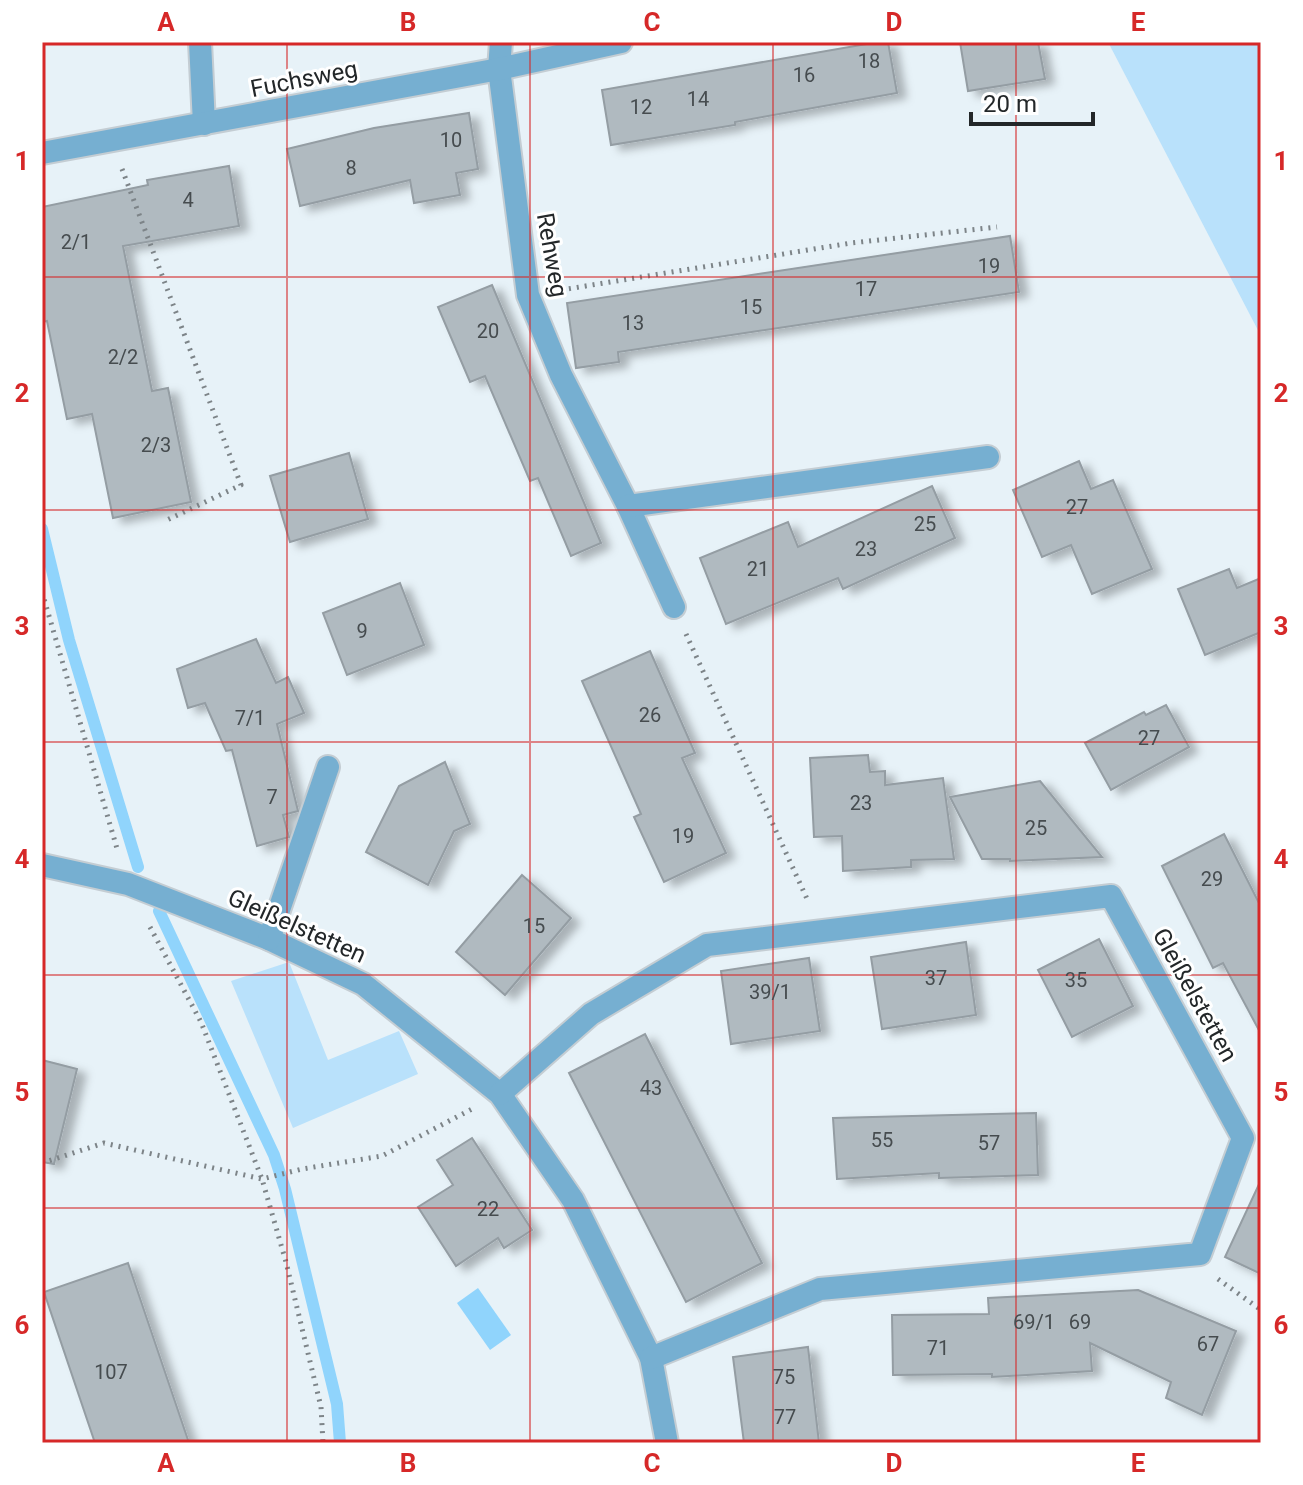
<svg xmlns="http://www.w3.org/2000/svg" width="1303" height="1485" font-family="Roboto,sans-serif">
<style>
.green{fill:#b9e1fb}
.water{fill:#90d4fc}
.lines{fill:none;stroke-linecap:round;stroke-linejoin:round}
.stream{stroke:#90d4fc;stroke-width:12}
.building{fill:#b0bac0;stroke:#949da3;stroke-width:2;filter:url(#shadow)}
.minor-casing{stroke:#c4cdd3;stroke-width:26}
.path{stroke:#7d8488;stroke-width:5;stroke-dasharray:2 6;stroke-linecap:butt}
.minor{stroke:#76afd1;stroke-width:22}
.grid{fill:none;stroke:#d62828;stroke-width:2;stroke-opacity:0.55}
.labels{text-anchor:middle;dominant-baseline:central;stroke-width:6;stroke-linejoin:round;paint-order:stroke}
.number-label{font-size:20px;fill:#464c4f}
.street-label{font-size:24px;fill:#232729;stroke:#fff}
.neatline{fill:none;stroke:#d62828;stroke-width:3}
.grid-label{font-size:26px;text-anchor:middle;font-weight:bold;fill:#d62828}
</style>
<defs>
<filter id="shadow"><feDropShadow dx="9" dy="5" stdDeviation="4" flood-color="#0004"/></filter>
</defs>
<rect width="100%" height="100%" fill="#e7f2f8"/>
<!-- green -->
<g class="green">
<path d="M1108,42h153v294z"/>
<path d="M289,962l39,98 71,-29 19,43 -125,54 -62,-147z"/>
</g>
<!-- water -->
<path class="water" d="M478,1288l33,47 -21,15 -33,-47z"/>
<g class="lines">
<!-- stream -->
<g class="stream">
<path d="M42,529l27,111 69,227"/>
<path d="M159,911l115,244 11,34 52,215 3,39"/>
</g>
</g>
<!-- building -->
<g class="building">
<path d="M878,42h10l9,51 -162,29v3l-124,20 -9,-55z"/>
<path d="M960,42h78l7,37 -77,12z"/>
<path d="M469,113l9,56 -22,4 4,22 -46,8 -4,-23 -110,26 -13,-57 87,-21z"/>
<path d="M229,166l10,60 -116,20 29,145 16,-3 23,114 -78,16 -21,-104 -25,5 -20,-98 -5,1v-115l106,-22 -1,-5z"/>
<path d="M1010,236l9,56 -401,60 1,10 -43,6 -9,-65z"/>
<path d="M492,285l109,258 -30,13 -33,-78 -8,3 -45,-105 -15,6 -32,-75z"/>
<path d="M349,453l19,66 -78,23 -20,-66z"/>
<path d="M1079,461l12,28 22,-9 39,89 -60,25 -21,-49 -29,12 -29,-67z"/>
<path d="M932,486l23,52 -112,51 -5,-11 -112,46 -26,-66 88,-36 10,25z"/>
<path d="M1229,569l8,19 24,-10v54l-56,23 -27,-66z"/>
<path d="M400,583l24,62 -77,30 -24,-62z"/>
<path d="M256,639l20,44 12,-6 16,36 -27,11 21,87 -15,4 6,22 -32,9 -25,-96 -6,1 -21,-48 -17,5 -11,-39z"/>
<path d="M650,651l45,102 -13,5 44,95 -62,29 -30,-65 7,-3 -59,-133z"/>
<path d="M1166,705l23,42 -78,43 -26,-47 59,-31 2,3z"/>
<path d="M868,755l2,17 15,-1v14l58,-7 11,81 -43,1v7l-68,4 -1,-35 -28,1 -4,-79z"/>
<path d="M445,762l25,62 -16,7 -26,54 -62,-33 33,-66z"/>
<path d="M1040,781l62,76 -92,4v-2h-28l-32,-62z"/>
<path d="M1224,834l37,73v127l-38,-71 -10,5 -51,-102z"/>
<path d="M522,875l49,43 -66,77 -49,-43z"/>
<path d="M1099,939l34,67 -61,31 -34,-67z"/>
<path d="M966,942l10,73 -94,14 -11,-72z"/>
<path d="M809,958l11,73 -89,13 -10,-73z"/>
<path d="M645,1034l117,229 -76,39 -117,-229z"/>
<path d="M42,1060l35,9 -23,95 -12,-2z"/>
<path d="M1036,1113l2,62 -99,3v-5l-102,6 -4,-61z"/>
<path d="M472,1138l60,92 -28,18 -6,-10 -42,28 -38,-59 35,-22 -16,-25z"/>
<path d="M1261,1180v94l-36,-17z"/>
<path d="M128,1263l61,180h-94l-51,-151z"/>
<path d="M1138,1290l98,41 -34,84 -36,-17 5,-16 -81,-39 2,28 -100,6v-3l-99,1 -1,-60 97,-1 -1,-16z"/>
<path d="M808,1347l11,96h-75l-11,-86z"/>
</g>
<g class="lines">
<defs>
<g id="minor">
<path d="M200,42l4,82"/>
<path d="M501,42l-2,27 29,226 33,80 67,131 46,101"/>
<path d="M42,153l457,-84 122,-27"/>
<path d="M628,506l360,-49"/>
<path d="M42,865l86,19 141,55 94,45 137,110 73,106 78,158 16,85"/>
<path d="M269,939l59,-172"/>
<path d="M500,1094l91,-80 116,-69 404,-49 132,242 -43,116 -380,35 -169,69"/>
</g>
</defs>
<!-- minor casing -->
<use href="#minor" class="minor-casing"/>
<!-- path -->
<g class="path">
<path d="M122,169l119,316 -74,35"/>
<path d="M561,290l290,-47 146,-16"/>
<path d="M42,592l76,260"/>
<path d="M686,634l122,267"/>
<path d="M150,927l51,95 61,157 24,83 35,145 2,36"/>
<path d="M42,1163l62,-20 158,36 40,-10 80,-13 90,-47"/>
<path d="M1218,1279l43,31"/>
</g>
<!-- minor -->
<use href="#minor" class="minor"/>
</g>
<!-- grid -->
<path class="grid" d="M287,42v1401M530,42v1401M773,42v1401M1016,42v1401M42,277h1219M42,510h1219M42,742h1219M42,975h1219M42,1208h1219"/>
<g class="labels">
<!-- number labels -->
<g class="number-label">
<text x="869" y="61">18</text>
<text x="804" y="75">16</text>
<text x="698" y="99">14</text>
<text x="641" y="107">12</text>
<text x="451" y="140">10</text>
<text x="351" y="168">8</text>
<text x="188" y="200">4</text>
<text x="76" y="242">2/1</text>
<text x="989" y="266">19</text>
<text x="866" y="289">17</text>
<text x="751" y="307">15</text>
<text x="633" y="323">13</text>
<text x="488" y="331">20</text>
<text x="123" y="357">2/2</text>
<text x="156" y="445">2/3</text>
<text x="1077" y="507">27</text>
<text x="925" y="524">25</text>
<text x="866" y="549">23</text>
<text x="758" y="569">21</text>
<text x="362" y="631">9</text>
<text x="650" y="715">26</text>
<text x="250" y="718">7/1</text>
<text x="1149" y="738">27</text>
<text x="272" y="797">7</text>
<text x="861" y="803">23</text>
<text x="1036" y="828">25</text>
<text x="683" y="836">19</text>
<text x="1212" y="879">29</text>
<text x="534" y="926">15</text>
<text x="936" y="978">37</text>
<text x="1076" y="980">35</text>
<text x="770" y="992">39/1</text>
<text x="651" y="1088">43</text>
<text x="882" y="1140">55</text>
<text x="989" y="1143">57</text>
<text x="488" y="1209">22</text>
<text x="1034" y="1322">69/1</text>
<text x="1080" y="1322">69</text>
<text x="1208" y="1344">67</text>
<text x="938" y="1348">71</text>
<text x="111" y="1372">107</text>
<text x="784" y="1377">75</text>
<text x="785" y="1417">77</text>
</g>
<!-- street labels -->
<g class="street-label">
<text transform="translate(304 79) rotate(-11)">Fuchsweg</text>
<text transform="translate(552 255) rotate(80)">Rehweg</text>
<text transform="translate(297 926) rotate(24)">Gleißelstetten</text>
<text transform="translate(1195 995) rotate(61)">Gleißelstetten</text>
</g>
</g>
<!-- border -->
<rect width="1303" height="1485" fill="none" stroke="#ffffff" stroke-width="88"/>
<!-- scale -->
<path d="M971 112v12h122v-12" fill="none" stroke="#232729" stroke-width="4"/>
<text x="983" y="112" font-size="24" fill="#232729" stroke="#ffffff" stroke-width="6" paint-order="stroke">20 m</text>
<rect x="44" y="44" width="1215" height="1397" class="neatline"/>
<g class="grid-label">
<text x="166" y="31">A</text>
<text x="408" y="31">B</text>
<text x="652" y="31">C</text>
<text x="894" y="31">D</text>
<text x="1138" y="31">E</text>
<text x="22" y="170">1</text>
<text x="1281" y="170">1</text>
<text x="22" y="402">2</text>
<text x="1281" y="402">2</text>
<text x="22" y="635">3</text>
<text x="1281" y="635">3</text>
<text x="22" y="868">4</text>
<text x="1281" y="868">4</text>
<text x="22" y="1101">5</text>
<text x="1281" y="1101">5</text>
<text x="22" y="1334">6</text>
<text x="1281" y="1334">6</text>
<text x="166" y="1472">A</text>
<text x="408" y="1472">B</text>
<text x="652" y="1472">C</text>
<text x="894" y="1472">D</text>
<text x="1138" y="1472">E</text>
</g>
</svg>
